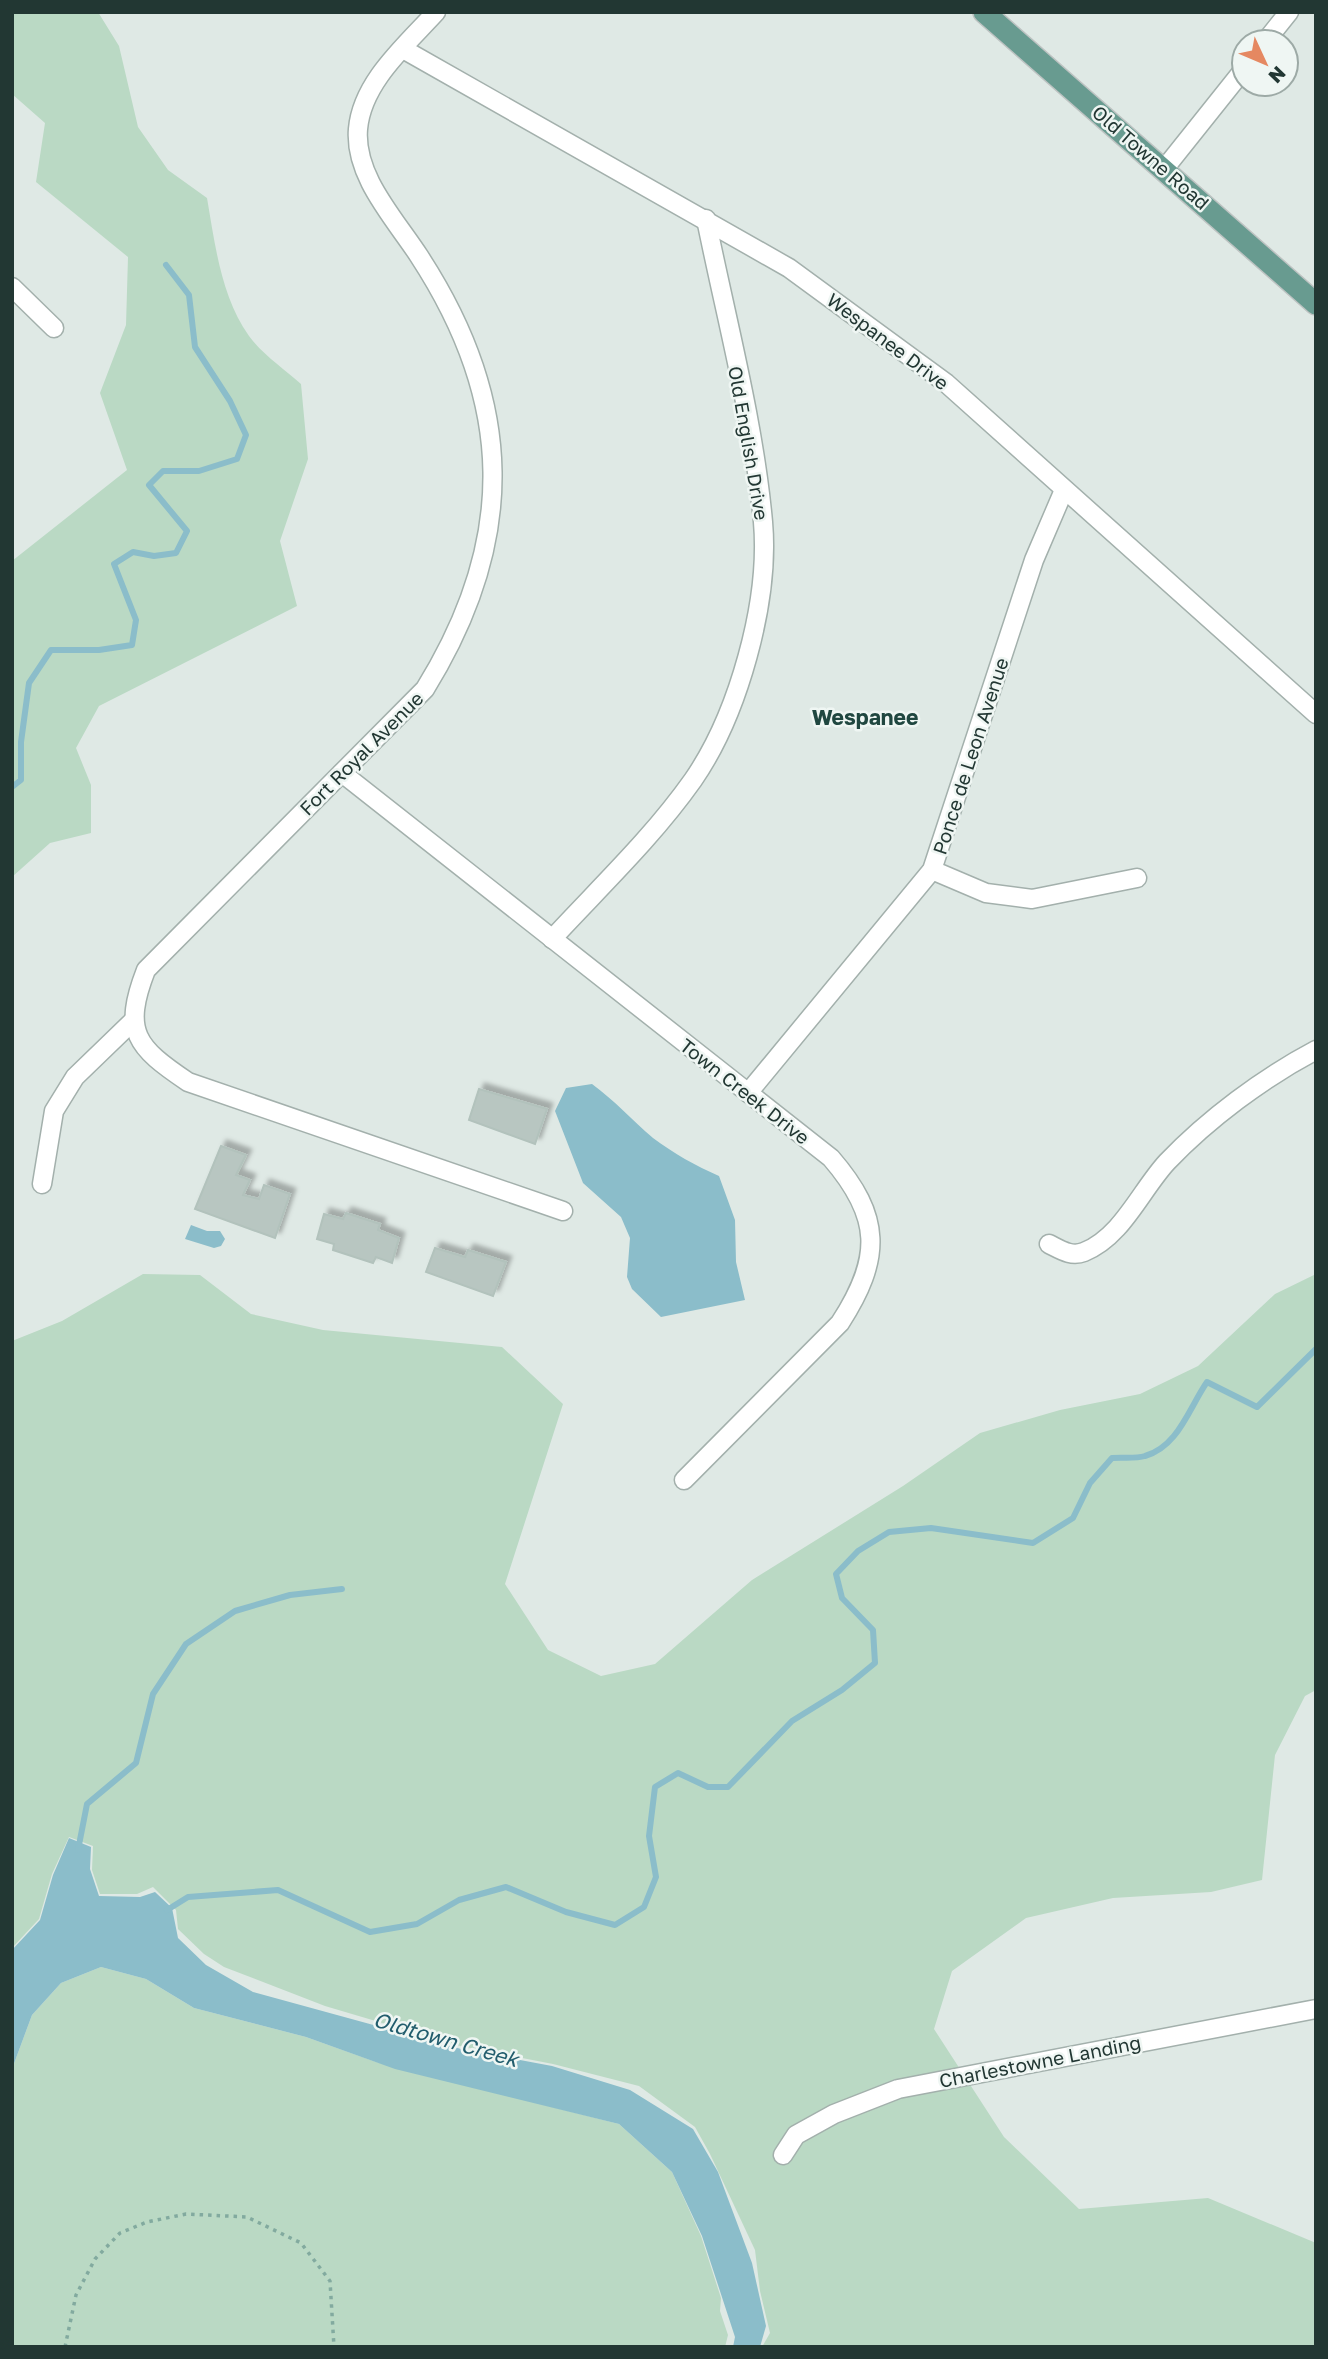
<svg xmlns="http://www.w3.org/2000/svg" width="1328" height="2359" font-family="'Golos Text',sans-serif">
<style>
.green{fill:#bad9c4}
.water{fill:#8bbdca}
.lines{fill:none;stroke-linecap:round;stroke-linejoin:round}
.stream{stroke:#8bbdca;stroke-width:6}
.building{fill:#b8c6c1;stroke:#b2c2bc;stroke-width:2;filter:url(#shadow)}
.minor-casing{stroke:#a3b0ac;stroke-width:21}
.primary-casing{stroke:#bdc3c2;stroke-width:24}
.path{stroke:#82aa9f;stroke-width:3.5;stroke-dasharray:3.5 5;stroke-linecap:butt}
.minor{stroke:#fff;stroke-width:18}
.primary{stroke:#689b90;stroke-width:21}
.labels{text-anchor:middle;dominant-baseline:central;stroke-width:5;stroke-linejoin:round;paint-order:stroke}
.street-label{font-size:19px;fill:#223733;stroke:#eff6f3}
.neighbourhood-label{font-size:21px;font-weight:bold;fill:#204740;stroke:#eff6f3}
.water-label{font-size:21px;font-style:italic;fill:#225d6d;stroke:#eff6f3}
</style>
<defs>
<filter id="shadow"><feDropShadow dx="5.5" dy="-5.5" stdDeviation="2" flood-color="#0004"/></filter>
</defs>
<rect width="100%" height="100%" fill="#dfe9e5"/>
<!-- green -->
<g class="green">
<path d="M12,12h86l21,34 19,81 30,43 39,28c8,46 14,99 42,138 13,18 35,33 52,48l7,75 -28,82 17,65 -198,100 -23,42 15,37v48l-41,10 -38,34v-316l115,-91 -27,-77 26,-68 2,-68 -92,-75 9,-59 -33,-29z"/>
<path d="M143,1274l57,1 51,39 72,16 179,17 61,57 -58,180 43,66 53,26 54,-12 97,-84 151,-94 77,-53 80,-23 80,-16 58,-28 77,-72 41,-20v416l-11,6 -30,59 -13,125 -51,12 -98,6 -87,20 -74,53 -18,58 70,108 75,72 129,-11 108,45v104h-554l8,-14 -10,-42 -5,-41 -45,-96 -15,-27 -56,-41 -86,-22 -93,-18 -135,-40 -101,-39 -20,-13 -26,-25 -2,-19 -23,-23 -16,7h-37l-8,-24 1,-24 -24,-9 -17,37 -13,45 -27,29v-607l50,-20z"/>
<path d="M101,1967l45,12 48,29 112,29 70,25 243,62 53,48 29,64 20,62 -1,13 8,24 -3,12h-713v-278l20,-54 29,-32z"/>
</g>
<!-- water -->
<g class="water">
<path d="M592,1084c22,16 40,36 61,54 20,15 43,28 66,38l16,44 1,42 9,38 -84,17 -29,-28 -5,-12 3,-39 -9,-21 -38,-34 -28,-72 11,-23z"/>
<path d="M191,1225l16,6h13l5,8 -4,7 -7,2 -29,-9z"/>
<path d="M69,1838l22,9 -1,22 9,27 41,1 15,-5 17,16 6,30 28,27 47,27 208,57 91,17 78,24 63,39 25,43 34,91 14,63 -6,21h-27l2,-10 -33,-101 -30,-64 -53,-48 -224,-55 -89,-32 -112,-29 -48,-29 -45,-12 -40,16 -29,32 -20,54v-119l28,-30 13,-45z"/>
</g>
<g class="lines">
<!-- stream -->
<g class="stream">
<path d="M12,787l9,-7v-38l8,-59 22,-33h48l33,-5 4,-25 -22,-56 19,-12 21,4 22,-3 11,-22 -38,-46 14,-14h36l38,-12 9,-24 -16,-34 -35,-54 -6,-52 -23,-30"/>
<path d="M78,1850l9,-46 49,-41 17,-69 33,-50 49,-33 55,-16 52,-6"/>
<path d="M167,1910l21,-13 90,-7 92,42 47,-8 42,-24 47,-13 60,25 49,13 29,-18 12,-30 -7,-41 6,-49 23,-14 30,14h20l64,-66 50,-31 33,-27 -2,-33 -31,-32 -6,-24 22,-23 31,-19 42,-4 102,15 40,-25 17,-35 22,-25c10,-1 23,1 33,-2 33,-9 44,-48 62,-74l50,25 59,-58"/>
</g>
</g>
<!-- building -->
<g class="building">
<path d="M479,1089l68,20 -12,35 -66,-24z"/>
<path d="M221,1146l25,9 -10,20 14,5 -7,15 16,4 5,-14 26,9 -15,44 -80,-29z"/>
<path d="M346,1213l34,11 -2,6 21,8 -7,25 -16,-6 -3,6 -40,-13 1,-6 -17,-5 7,-25 19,5z"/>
<path d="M435,1248l30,9 3,-7 38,12 -13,34 -67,-24z"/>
</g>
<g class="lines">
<defs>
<g id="minor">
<path d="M436,12c-30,33 -74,70 -78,117 -4,47 37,90 61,127 96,147 98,284 6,433l-279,281c-24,62 -10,77 42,112l375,129"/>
<path d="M1265,42l24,-30"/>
<path d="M403,49l386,219 157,115 370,331"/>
<path d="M1165,168l79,-99"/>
<path d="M12,287l42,41"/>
<path d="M342,773l489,385c51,59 51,100 9,165l-156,157"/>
<path d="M932,870l54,23 46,6 105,-21"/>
<path d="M552,939c48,-52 100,-101 141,-159 45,-65 77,-178 70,-258 -9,-100 -37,-204 -57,-303"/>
<path d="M748,1093l184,-223 102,-310 30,-70"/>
<path d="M42,1184l12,-73 21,-34 59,-57"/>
<path d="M1049,1244c12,6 22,13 35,8 38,-15 57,-62 83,-90 41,-43 96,-84 149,-112"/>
<path d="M783,2155l13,-20 38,-21 64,-25 418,-80"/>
</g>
<path id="primary" d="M984,12l332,292"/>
</defs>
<!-- minor casing -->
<use href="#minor" class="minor-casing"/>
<!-- primary casing -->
<use href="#primary" class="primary-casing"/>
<!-- path -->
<path class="path" d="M65,2347l11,-52 19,-36 25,-26 27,-11 39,-8 61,3 54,26 29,38 4,66"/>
<!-- minor -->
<use href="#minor" class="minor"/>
<!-- primary -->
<use href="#primary" class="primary"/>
</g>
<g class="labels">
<!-- street labels -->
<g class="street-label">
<text transform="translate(1151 157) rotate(41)">Old Towne Road</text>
<text transform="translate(888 341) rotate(37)">Wespanee Drive</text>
<text transform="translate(749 443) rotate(80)">Old English Drive</text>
<text transform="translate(361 753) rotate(-45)">Fort Royal Avenue</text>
<text transform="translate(970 756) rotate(-72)">Ponce de Leon Avenue</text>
<text transform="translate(745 1091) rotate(38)">Town Creek Drive</text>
<text transform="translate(1040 2061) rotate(-11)">Charlestowne Landing</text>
</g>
<!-- neighbourhood labels -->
<g class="neighbourhood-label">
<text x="865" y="717">Wespanee</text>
</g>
<!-- water labels -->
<g class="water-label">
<text transform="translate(446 2039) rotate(16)">Oldtown Creek</text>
</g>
</g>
<!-- border -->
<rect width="1328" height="2359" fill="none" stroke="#223733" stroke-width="28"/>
<!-- north arrow -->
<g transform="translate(1265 63) rotate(134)"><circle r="33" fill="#eff6f3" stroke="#9daaa6" stroke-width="2"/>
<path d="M0-5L12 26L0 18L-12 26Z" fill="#e58861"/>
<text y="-10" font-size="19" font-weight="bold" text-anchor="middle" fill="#223733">N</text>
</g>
</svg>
